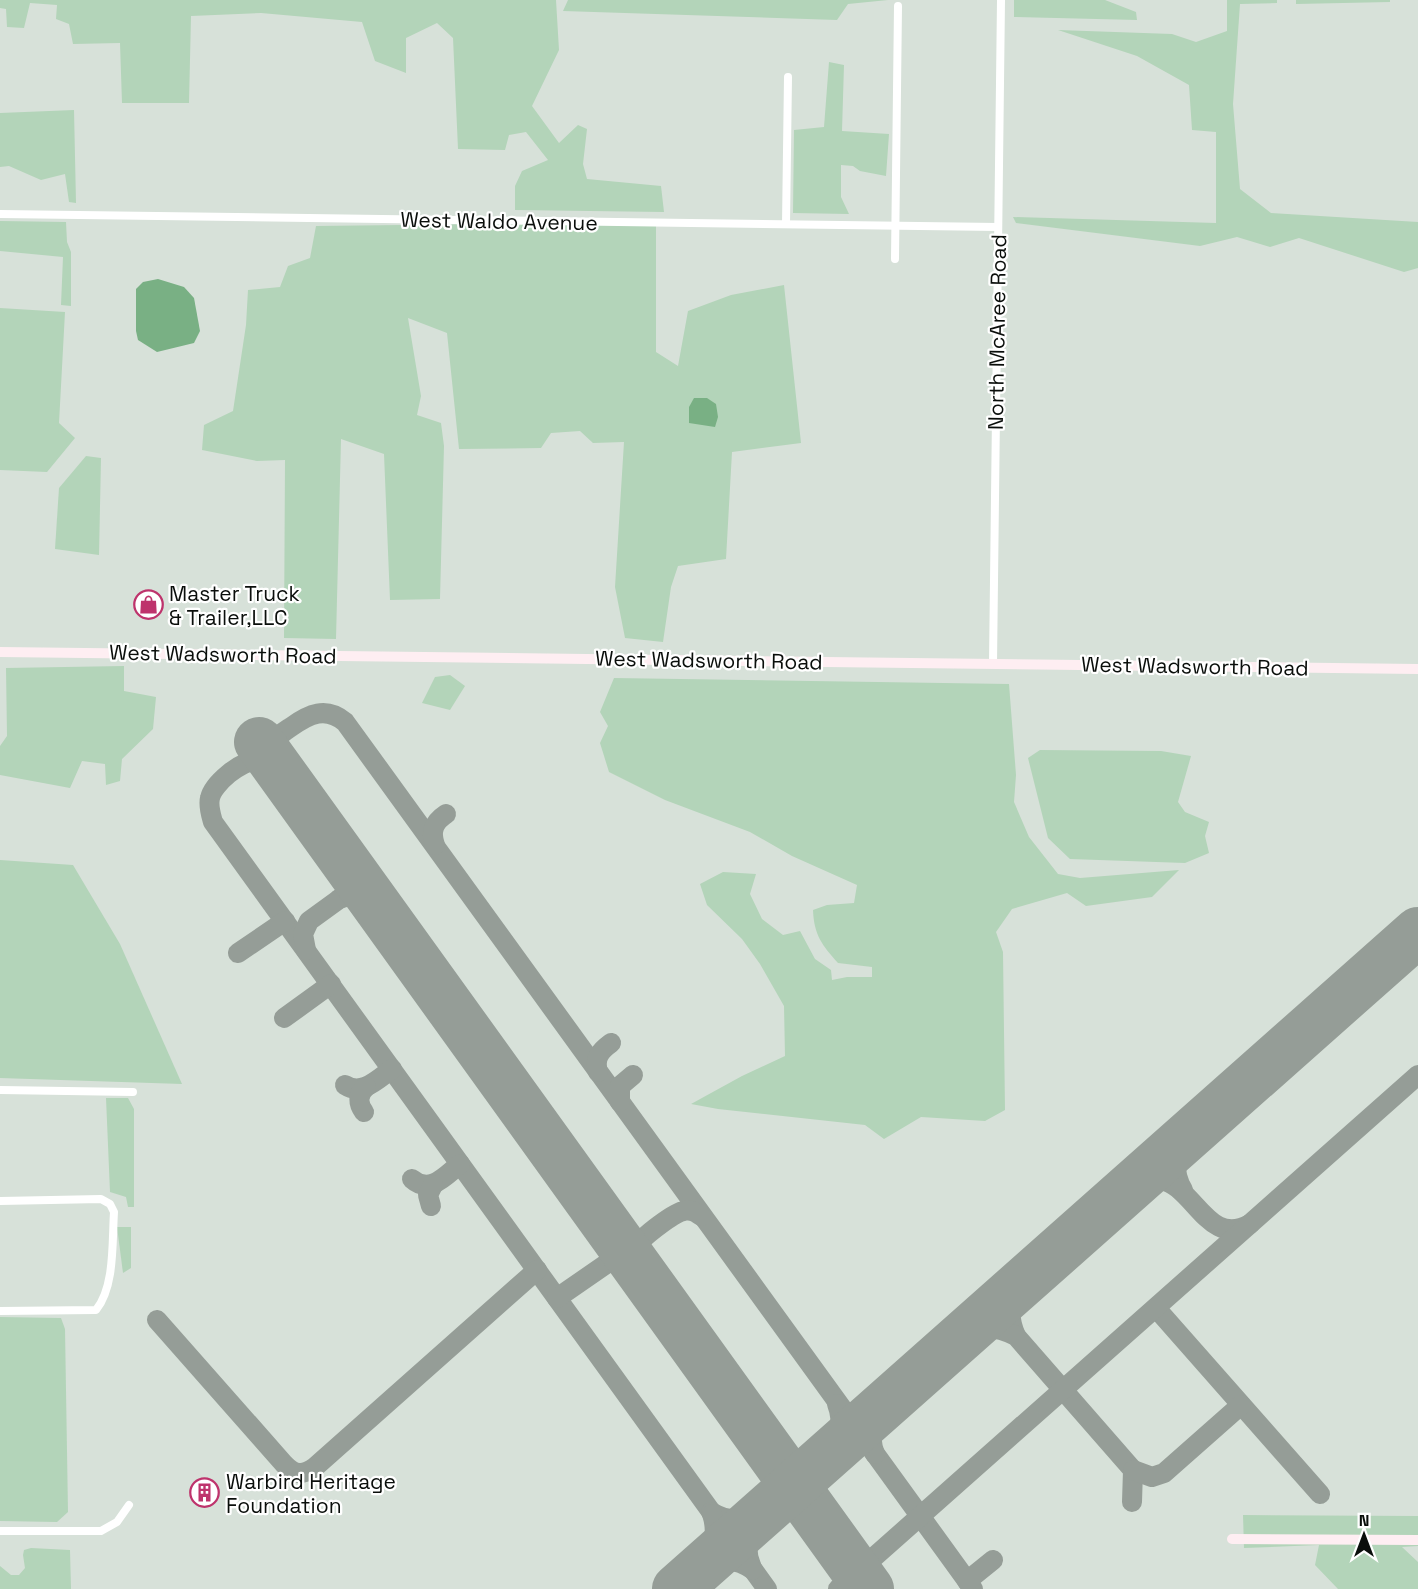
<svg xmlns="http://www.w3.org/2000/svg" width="1418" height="1589" font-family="'Space Grotesk',sans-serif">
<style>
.green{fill:#b3d4b9}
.water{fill:#79b084}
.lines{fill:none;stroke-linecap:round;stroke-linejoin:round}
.taxiway{stroke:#959d97;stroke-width:20}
.runway{stroke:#959d97;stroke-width:50}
.street{stroke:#fff;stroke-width:8}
.secondary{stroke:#feeef2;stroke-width:10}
.labels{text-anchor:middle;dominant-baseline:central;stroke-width:4.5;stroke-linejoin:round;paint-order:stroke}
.street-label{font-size:21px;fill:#0a0e0b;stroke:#fff}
.poi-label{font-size:21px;fill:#0a0e0b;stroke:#fff;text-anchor:start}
</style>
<rect width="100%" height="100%" fill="#d7e1d9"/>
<!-- green -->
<g class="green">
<path d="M0,0h556l3,50 -27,56 27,37 19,-18 9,4 -4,35 4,15 74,7 3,26 -149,-2v-24l7,-15 26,-11 -22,-28 -17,3 -4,15 -47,-1 -5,-111 -16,-15 -31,15v35l-31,-12 -13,-39 -101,-9 -70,3 -2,87h-67l-2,-60 -47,1 -4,-20 -13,-5 1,-14 -27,-2 -6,25 -17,-1 -1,-18 -6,-1z"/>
<path d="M568,0h320l-40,4 -11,16 -274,-9z"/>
<path d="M1014,0h91l31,12 1,8 -123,-3z"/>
<path d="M1227,0h50v3l-37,1 -7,100 7,85 31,24 147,9v46l-14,4 -105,-34 -29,9 -33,-10 -37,9 -184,-23 -3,-6 203,6v-91l-24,-2 -3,-45 -52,-29 -79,-26 114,4 24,8 31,-11z"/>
<path d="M1296,0h94v2l-94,2z"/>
<path d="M829,62l15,3 -2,66 47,3 -3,42 -26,-5 -7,-5 -12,-1v32l8,17 -56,-1 1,-83 30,-3z"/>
<path d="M74,110l2,93 -7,-1 -4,-28 -24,6 -32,-14 -9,1v-54z"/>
<path d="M0,221l66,1 1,20 4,10v54l-10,-1 2,-48 -63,-6z"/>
<path d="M656,222v130l22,14 10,-55 43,-16 53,-10 17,158 -69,9 -6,107 -48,7 -7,21 -8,55 -38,-4 -10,-51 9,-145 -31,1 -13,-12 -29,2 -10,15 -82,1 -12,-116 -39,-15 13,78 -4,19 24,8 3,23 -4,153 -50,1 -6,-146 -43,-15 -5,200 -52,-1 1,-178 -28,1 -55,-11 2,-25 29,-14 13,-86 2,-35 32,-3 8,-21 22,-8 6,-32z"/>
<path d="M0,308l65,4 -6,111 16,15 -28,34 -47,-2z"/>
<path d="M86,456l15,2 -2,97 -44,-6 4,-61z"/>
<path d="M124,666v25l32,6 -3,32 -31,30 -2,22 -14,4 -1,-21 -23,-3 -12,27 -70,-13v-29l7,-10 -1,-68z"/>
<path d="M450,675l15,11 -15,24 -28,-7 13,-26z"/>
<path d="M614,678l395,6 7,91 -2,27 15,35 29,37 22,4 99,-8 -27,27 -66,9 -19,-13 -55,16 -16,23 7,20 2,158 -20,11 -64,-4 -37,22 -19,-14 -147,-16 -27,-5 51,-28 43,-20 -1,-50 -24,-42 -18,-25 -35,-34 -7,-21 23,-12 33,2 -6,20 12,25 21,16 17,-4 15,28 16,11 1,10 15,-3h25v-10l-34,-4c-16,-18 -24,-28 -25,-53l14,-5 27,-2 3,-18 -65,-29 -42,-24 -85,-32 -56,-28 -9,-29 8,-17 -8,-14z"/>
<path d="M1040,750l121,1 30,5 -13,46 7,10 24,10 -4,14 4,17 -24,10 -115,-4 -22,-21 -20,-80z"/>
<path d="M0,860l73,5 47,79 62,140 -182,-6z"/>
<path d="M106,1098h22l6,11v98h-6l-2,-10 -16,-5z"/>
<path d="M117,1227h14v41l-8,5z"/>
<path d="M0,1317l61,1 4,11 3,183 -11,10 -57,-1z"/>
<path d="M1243,1515l175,1v30l-16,1 16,15v27h-80l-23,-24 4,-20 -75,3z"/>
<path d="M31,1548l39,2 1,39h-71v-23l11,9h8l6,-7 -2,-13 1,-5z"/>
</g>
<!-- water -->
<g class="water">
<path d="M158,279l26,8 10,11 6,33 -6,12 -37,9 -19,-12 -2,-9v-42l7,-7z"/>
<path d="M694,398h13l9,6 2,13 -3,10 -26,-4v-16z"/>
</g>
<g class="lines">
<!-- taxiway -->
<g class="taxiway">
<path d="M278,769c-4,-8 -8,-17 -4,-26 4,-8 11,-12 17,-16 18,-13 35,-21 54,-5l628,867"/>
<path d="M278,769c-8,-4 -14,-8 -22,-8 -15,-1 -43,23 -46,37 -2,8 1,17 3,24l554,767"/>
<path d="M435,845c-5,-14 -1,-23 11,-31"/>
<path d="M339,899l14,-4 19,5"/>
<path d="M306,950l-3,-16 6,-13 51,-37"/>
<path d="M1396,952l22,-13"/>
<path d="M238,953l47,-32"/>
<path d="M284,1018l47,-34"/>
<path d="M598,1072c-4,-14 2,-21 13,-29"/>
<path d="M345,1085c17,11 33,-6 47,-16"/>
<path d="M620,1102v-16l13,-11"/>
<path d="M364,1112c-6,-8 -7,-18 2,-25"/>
<path d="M412,1179c18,16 34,-4 48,-15"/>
<path d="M1183,1190c-11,-18 -9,-36 4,-54"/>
<path d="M1123,1193c67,-51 72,62 127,31"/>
<path d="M431,1206l-3,-11 5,-10"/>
<path d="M611,1231c10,7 19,14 32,7"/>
<path d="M640,1271c-3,-8 -6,-18 -1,-27 4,-8 36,-32 45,-33 7,-2 12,1 17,5"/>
<path d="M557,1298l68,-47"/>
<path d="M1156,1308l164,186"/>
<path d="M157,1320l127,144c11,11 18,12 31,3l222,-197"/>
<path d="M1016,1336c-11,-26 -5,-38 11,-58"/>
<path d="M946,1350c26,-21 38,-30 70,-14l117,134 -1,32"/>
<path d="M875,1454c-8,-19 0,-35 11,-50"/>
<path d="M826,1457c12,-17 19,-33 11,-53"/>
<path d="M1133,1470l19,7 12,-4 77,-68"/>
<path d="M711,1512c19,11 34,9 52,0"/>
<path d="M751,1565c-9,-20 1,-37 12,-53"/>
<path d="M700,1568c12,-18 19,-32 12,-54"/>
<path d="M700,1568c20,-9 35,-11 53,2"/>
<path d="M967,1581l26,-21"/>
<path d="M838,1589l580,-514"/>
</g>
<!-- runway -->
<g class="runway">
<path d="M259,742l610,847"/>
<path d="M677,1589l741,-657"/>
</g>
<!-- street -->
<g class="street">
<path d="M0,214l998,13"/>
<path d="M786,224l2,-147"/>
<path d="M895,259l3,-253"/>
<path d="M993,664l8,-664"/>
<path d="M0,1090l133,2"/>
<path d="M0,1201l101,-2 9,5 4,8c-2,30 1,75 -18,98l-96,1"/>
<path d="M0,1531h101l16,-9 12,-17"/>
</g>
<!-- secondary -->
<g class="secondary">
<path d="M0,652l1418,17"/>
<path d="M1232,1539l186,1"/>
</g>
</g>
<!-- icons -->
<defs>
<symbol id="shop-ring" viewBox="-11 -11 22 22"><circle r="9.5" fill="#fff" stroke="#be336c" stroke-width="1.5"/><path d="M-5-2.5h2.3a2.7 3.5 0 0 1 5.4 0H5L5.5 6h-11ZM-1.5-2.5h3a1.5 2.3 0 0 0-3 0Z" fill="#be336c"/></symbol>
<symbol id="building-ring" viewBox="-11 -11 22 22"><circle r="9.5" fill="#fff" stroke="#be336c" stroke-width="1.5"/><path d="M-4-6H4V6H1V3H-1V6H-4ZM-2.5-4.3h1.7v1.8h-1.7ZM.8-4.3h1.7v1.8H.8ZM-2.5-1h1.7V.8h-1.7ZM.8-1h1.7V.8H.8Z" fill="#be336c"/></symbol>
</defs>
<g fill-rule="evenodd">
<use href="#shop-ring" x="132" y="588" width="33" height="33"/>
<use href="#building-ring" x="188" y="1476" width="33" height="33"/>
</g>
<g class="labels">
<!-- street labels -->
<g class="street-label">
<text transform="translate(499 221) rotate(1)">West Waldo Avenue</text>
<text transform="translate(997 332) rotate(-89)">North McAree Road</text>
<text transform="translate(223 654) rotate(1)">West Wadsworth Road</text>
<text transform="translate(709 660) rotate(1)">West Wadsworth Road</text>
<text transform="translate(1195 666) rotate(1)">West Wadsworth Road</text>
</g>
<!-- poi labels -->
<g class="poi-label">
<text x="169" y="593">Master Truck<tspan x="169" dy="24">&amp; Trailer,LLC</tspan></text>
<text x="226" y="1481">Warbird Heritage<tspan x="226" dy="24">Foundation</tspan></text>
</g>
</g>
<!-- north arrow -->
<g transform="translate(1364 1535)" stroke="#ffffff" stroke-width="4.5" paint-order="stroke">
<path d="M0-4.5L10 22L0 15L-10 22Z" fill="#0a0e0b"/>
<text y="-9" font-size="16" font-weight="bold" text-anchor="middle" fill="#0a0e0b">N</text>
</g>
</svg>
